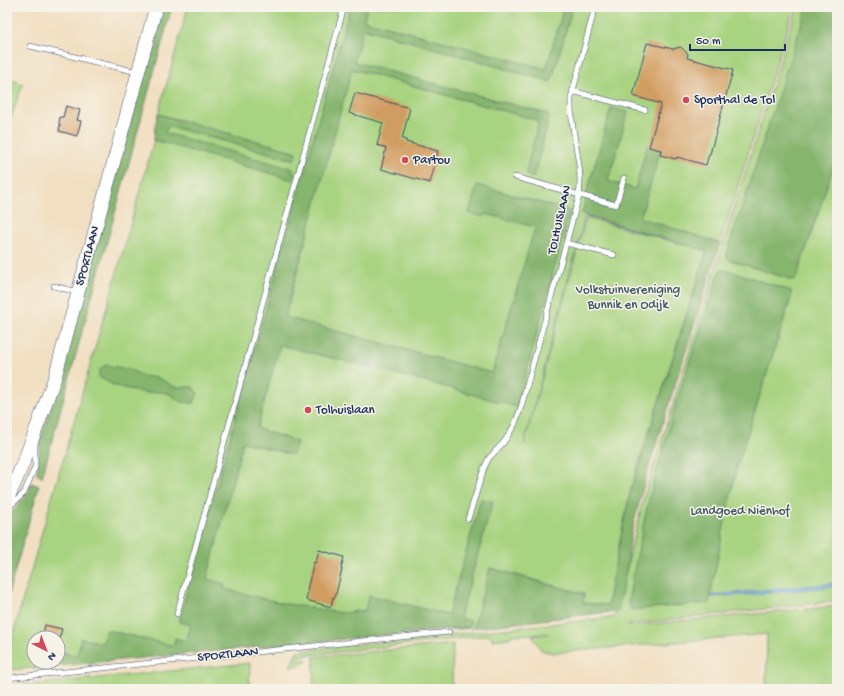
<svg xmlns="http://www.w3.org/2000/svg" width="844" height="696" font-family="'Gochi Hand',sans-serif">
<style>
.green{fill:#a8d380;stroke:#62816f;fill-rule:evenodd}
.forest{fill:#86b56e;stroke:#507266}
.water{fill:#7eb5ed;stroke:#4c72a6}
.building{fill:#d19c61}
.lines{fill:none;stroke-linecap:round;stroke-linejoin:round}
.service-casing{stroke:#3b496d;stroke-width:6}
.tertiary-casing{stroke:#3b496d;stroke-width:14}
.service{stroke:#fff;stroke-width:5}
.tertiary{stroke:#fff;stroke-width:13}
.poi-dot{fill:#d1495b;stroke:#f7f3e8;stroke-width:1.5}
.labels{text-anchor:middle;dominant-baseline:central;stroke-width:3;stroke-linejoin:round;paint-order:stroke}
.poi-label{font-size:13px;fill:#1b2f5e;stroke:#f7f3e8;text-anchor:start}
.street-label{font-size:13px;fill:#1b2f5e;stroke:#f7f3e8}
.park-label{font-size:13px;fill:#3e5866;stroke:#f7f3e8}
</style>
<rect width="100%" height="100%" fill="#f7f3e8"/>
<filter id="ink" filterUnits="userSpaceOnUse"><feTurbulence type="fractalNoise" baseFrequency=".025" numOctaves="2"/><feDisplacementMap in="SourceGraphic" scale="8" xChannelSelector="R" yChannelSelector="G"/><feConvolveMatrix kernelMatrix="1 2 1 2 8 2 1 2 1" color-interpolation-filters="sRGB"/></filter>
<filter id="wash" filterUnits="userSpaceOnUse"><feTurbulence type="fractalNoise" baseFrequency=".012" numOctaves="4" result="noise"/><feDisplacementMap in="SourceGraphic" scale="16" xChannelSelector="R" yChannelSelector="G"/><feGaussianBlur stdDeviation="0.9" result="paint"/><feColorMatrix in="noise" values="0 0 0 0 0 0 0 0 0 0 0 0 0 0 0 0 0 1.4 0 .05"/><feComposite in="paint" operator="in"/></filter>
<g filter="url(#wash)">
<rect width="100%" height="100%" fill="#f1dfc1"/>
<!-- green -->
<g class="green">
<path d="M188,7h606l-74,236 -3,-1 -10,8 -76,239 -20,94 -3,22 -25,-2 1,-9 -93,-26 -18,60 -415,31v-21h-24v24h4l-2,6 -29,2v-17l4,-8 9,-36 105,-365 29,-104 2,1 7,-25 -5,-2zM585,216l105,30 -104,-28 -62,226z"/>
<path d="M797,7h40v594l-208,23v2l208,-20v83h-71l1,-55 -215,19 -11,-3 -9,-14 16,-2 -37,1 -1,3 -18,2v-3l-2,-2 -190,21 -1,4h8l-6,5 -11,2 7,-16 318,-34 28,-117z"/>
<path d="M7,78l16,6 -16,44z"/>
<path d="M453,644l-1,45h-139l1,-32z"/>
<path d="M250,663l-1,26h-242v-2z"/>
</g>
<!-- forest -->
<g class="forest">
<path d="M163,7h9l-130,470 -6,-3 2,-6 2,-27 15,-46z"/>
<path d="M350,7h17l-3,13 182,49 18,-62h9l-22,75 -188,-54 -9,34 194,52 1,6 -16,58 -5,-2 -2,-4 12,-48 -2,-4 -184,-51 -67,248 207,56 43,-146 -49,-13 -2,3 -15,-4 8,-28 93,26 -53,196 -97,-27 -140,-35 -23,83 40,14 -4,13 -50,-13 -36,137 18,5 -1,5 58,14 59,10 24,-3 4,-15 79,20 33,-116 12,2 -33,117 11,3 -2,6 -433,41 2,-6h20v-11l19,5 4,-18 21,5 5,-13 63,15 4,-1 1,-6 11,3 5,-16 -12,-3 8,-30z"/>
<path d="M807,7h30v149l-41,123 -4,1 -62,-20 -4,-4z"/>
<path d="M611,108l17,4 -20,69 27,8 12,-43 14,4 -21,68 80,25 -74,233 -15,58 -4,31 -9,46 -145,17 17,-60 94,26 -1,9 25,2 3,-22 20,-94 76,-238 -125,-37 6,-26z"/>
<path d="M158,114l139,38 -3,8 -126,-34 -3,7 128,36 1,6 -1,5 -139,-40 1,-14z"/>
<path d="M720,270l11,1 60,20v7l-54,169 -12,54 -16,82 -78,7 -3,-9 19,-94 29,-104z"/>
<path d="M105,365l23,4 15,7 15,2 17,9h18l5,7 -5,9 -12,-1 -13,-9 -11,-1 -10,1 -32,-7 -16,-9v-6z"/>
<path d="M32,483l7,3 -32,113v-82l20,-22z"/>
</g>
<!-- water -->
<path class="water" d="M837,583v3l-68,7 -57,4v-2z"/>
<g id="blocks">
<!-- building -->
<g class="building">
<path d="M647,43l26,6 7,-2 2,1 6,6 -1,4 46,12 -23,84h-1l-3,11 -29,-8 -1,2 -16,-4 1,-5 -12,-3 12,-43 -28,-8z"/>
<path d="M355,93l55,15 -8,31 4,1v2l32,9 -8,32 -49,-14 5,-21 -9,-3 6,-22 -34,-10z"/>
<path d="M66,106l14,4 -3,10 4,1 -4,15 -18,-5 1,-6 -1,-1 1,-7h3z"/>
<path d="M319,550l25,7 -3,12h1l-7,29 -2,-1 -2,10 -25,-7 2,-9 -1,-1 7,-28h2z"/>
<path d="M45,625l17,4 -3,10 -1,-1 -15,-3z"/>
</g>
</g>
</g>
<g filter="url(#ink)">
<use href="#blocks" fill-opacity="0" stroke="#3b496d" stroke-width="1"/>
<g class="lines">
<defs>
<g id="service">
<path d="M30,46l107,26"/>
<path d="M572,91l73,19"/>
<path d="M515,177l101,28 8,-27"/>
<path d="M566,243l48,12"/>
<path d="M54,286l23,6"/>
<path d="M7,509l17,-16 11,-26v-22"/>
<path d="M468,519l16,-51 5,-10 15,-16 11,-18 6,-17 58,-211c5,-32 -10,-66 -8,-98l24,-91"/>
<path d="M177,614l167,-607"/>
<path d="M7,678l442,-46"/>
</g>
<path id="tertiary" d="M7,500c19,-40 33,-81 48,-123l101,-370"/>
</defs>
<!-- service casing -->
<use href="#service" class="service-casing"/>
<!-- tertiary casing -->
<use href="#tertiary" class="tertiary-casing"/>
<!-- service -->
<use href="#service" class="service"/>
<!-- tertiary -->
<use href="#tertiary" class="tertiary"/>
</g>
</g>
<!-- markers -->
<g class="poi-dot">
<circle cx="686" cy="100" r="4"/>
<circle cx="405" cy="160" r="4"/>
<circle cx="308" cy="410" r="4"/>
</g>
<g class="labels">
<!-- poi labels -->
<g class="poi-label">
<text x="694" y="100">Sporthal de Tol</text>
<text x="413" y="160">Partou</text>
<text x="316" y="410">Tolhuislaan</text>
</g>
<!-- street labels -->
<g class="street-label">
<text transform="translate(560 220) rotate(-77)">TOLHUISLAAN</text>
<text transform="translate(88 256) rotate(-75)">SPORTLAAN</text>
<text transform="translate(228 655) rotate(-6)">SPORTLAAN</text>
</g>
<!-- park labels -->
<g class="park-label">
<text x="628" y="290">Volkstuinvereniging<tspan x="628" dy="15">Bunnik en Odijk</tspan></text>
<text x="740" y="511">Landgoed Niënhof</text>
</g>
</g>
<!-- margin -->
<rect width="844" height="696" fill="none" stroke="#f7f3e8" stroke-width="24"/>
<!-- north arrow -->
<g transform="translate(46 650) rotate(138)"><circle r="19" fill="#f7f3e8" stroke="#9fa5b1"/>
<path d="M0-3L7 15L0 10L-7 15Z" fill="#d1495b"/>
<text y="-6" font-size="11" font-weight="bold" text-anchor="middle" fill="#1b2f5e">N</text>
</g>
<!-- scale -->
<path d="M690 44v6h95v-6" fill="none" stroke="#1b2f5e" stroke-width="2"/>
<text x="696" y="44" font-size="12" fill="#1b2f5e" stroke="#f7f3e8" stroke-width="3" paint-order="stroke">50 m</text>
</svg>
